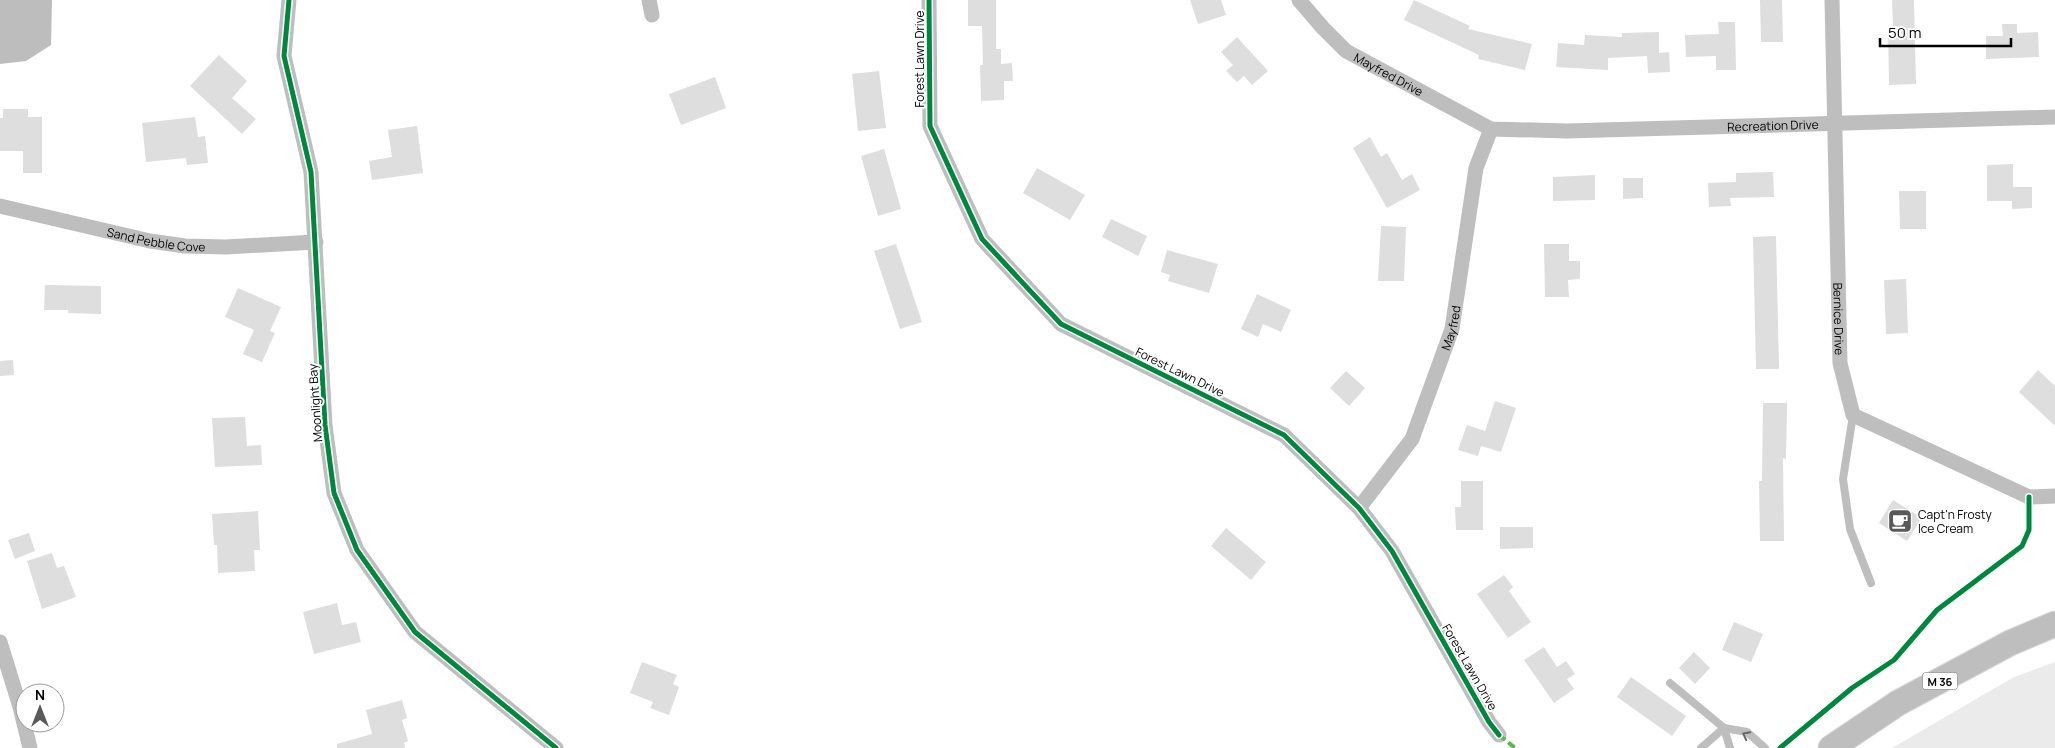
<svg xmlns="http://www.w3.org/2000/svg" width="2055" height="748" font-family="Manrope,sans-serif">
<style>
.green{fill:#ebebeb}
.water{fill:#bdbdbd}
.building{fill:#dedede}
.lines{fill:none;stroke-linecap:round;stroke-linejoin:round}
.primary-casing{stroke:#dbdbdb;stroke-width:27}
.lane{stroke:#bebebe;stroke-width:8}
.street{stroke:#bebebe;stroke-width:15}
.primary{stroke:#bebebe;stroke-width:25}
.quiet{stroke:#58b947;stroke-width:4;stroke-dasharray:8 4;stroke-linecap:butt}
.cycleway-casing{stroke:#fff;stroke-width:8}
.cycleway{stroke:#00873e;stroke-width:5}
.oneway{stroke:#686868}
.labels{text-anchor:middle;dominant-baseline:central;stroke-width:4;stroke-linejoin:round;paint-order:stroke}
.shield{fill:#fff;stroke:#4c4c4c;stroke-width:1}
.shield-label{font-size:11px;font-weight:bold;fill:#000}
.street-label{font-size:12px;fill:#000;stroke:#fff}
.poi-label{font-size:12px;fill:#000;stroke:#fff;text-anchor:start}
</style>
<rect width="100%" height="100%" fill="#fff"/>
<!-- green -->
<path class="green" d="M2055,662v86h-163l122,-71z"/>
<!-- water -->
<path class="water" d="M0,0h52l-1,45 -25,16 -26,3z"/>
<!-- building -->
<g class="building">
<path d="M968,0h28v49h5v15l11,-1 1,18h-9v19l-23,1 -1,-36h3l-1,-39h-14z"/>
<path d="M1190,0h31l5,15 -28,9z"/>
<path d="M1414,0l56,26 -2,3 64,15 -7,26 -47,-11 1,-4 -75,-35z"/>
<path d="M1760,0h22l1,42h-22z"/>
<path d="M1892,0h22l2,84 -27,1 -1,-58 5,-1z"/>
<path d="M1718,22h17l1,48h-20v-14l-30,1 -1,-22 34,-1z"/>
<path d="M2002,24h15v9l21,-1 1,25 -53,2v-23h17z"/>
<path d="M1659,32v21l10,-1 1,20 -22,1 -1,-17 -39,2v12l-52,-3 2,-24 26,2 1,-10 37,2v-4z"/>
<path d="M1237,37l31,34 -16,14 -8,-9 -7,6 -11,-11 7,-6 -12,-13z"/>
<path d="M219,55l28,26 -15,17 24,21 -14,15 -52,-48z"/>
<path d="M879,71l7,57 -28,3 -6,-57z"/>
<path d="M715,77l11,31 -45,17 -12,-31z"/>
<path d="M3,109h25v8h14v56h-19v-22h-23v-33h3z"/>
<path d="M195,117l3,20 7,-1 3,27 -21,2 -1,-7 -40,4 -4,-39z"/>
<path d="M417,126l6,47 -51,7 -3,-19 23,-4 -4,-27z"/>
<path d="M1370,137l11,20 6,-4 15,27 10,-6 8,16 -33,18 -34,-60z"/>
<path d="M884,149l17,60 -23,7 -17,-60z"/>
<path d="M2013,164v23h19v21l-20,1v-8h-25v-36z"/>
<path d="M1037,168l48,27 -15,25 -47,-27z"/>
<path d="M1773,172l1,25 -44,1 1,8 -22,1 -1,-24 28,-1v-9z"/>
<path d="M1595,175v25l-42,1v-24z"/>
<path d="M1623,178h20v20l-20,1z"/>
<path d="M1899,191h27v38h-26z"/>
<path d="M1111,219l36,17 -9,20 -36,-19z"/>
<path d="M1381,226l25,1 -2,54h-26z"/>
<path d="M1776,236l3,133h-23l-3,-132z"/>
<path d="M896,244l26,78 -22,7 -26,-78z"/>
<path d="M1544,244h25v17h11v18l-12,1 1,17h-24z"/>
<path d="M1167,250l51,14 -9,29 -41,-12 2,-6 -9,-3z"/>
<path d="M1906,279l2,54 -22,1 -2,-54z"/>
<path d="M45,285l56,1v28l-33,-1v-3h-24z"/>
<path d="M238,288l43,19 -11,24 5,2 -13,29 -19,-8 11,-24 -29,-13z"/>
<path d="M1257,294l34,16 -10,22 -18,-8 -5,13 -17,-8z"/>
<path d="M13,360l1,15 -14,1v-15z"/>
<path d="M2038,370l17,16v40l-36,-34z"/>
<path d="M1346,371l19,17 -16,18 -19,-18z"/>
<path d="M1495,401l21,7 -15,44 -20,-6 -3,10 -20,-6 9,-25 18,6z"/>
<path d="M1763,403h24l-1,56 -3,-1 1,83h-24l-1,-60h3z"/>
<path d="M245,417l2,29 14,-1 1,20 -47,2 -3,-49z"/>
<path d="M1461,481h22v49h-27l-1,-23h6z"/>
<path d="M1893,500l29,18 -15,23 -28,-18z"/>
<path d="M258,511l2,39h-6l1,21 -37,2 -1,-28h-3l-2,-31z"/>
<path d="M1500,527h33v21l-33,1z"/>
<path d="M1226,528l40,34 -15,18 -40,-34z"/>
<path d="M29,533l6,18 -20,8 -7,-19z"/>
<path d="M52,553l5,15 7,-2 12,31 -34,12 -15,-48z"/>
<path d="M1504,575l9,12 -4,4 22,31 -23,16 -31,-44z"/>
<path d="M337,603l5,22 14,-3 5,20 -47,12 -11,-42z"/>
<path d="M1734,622l29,12 -12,28 -29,-12z"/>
<path d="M1544,647l13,20 9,-6 9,13 -8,5 7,10 -20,14 -30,-43z"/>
<path d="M1694,652l16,16 -15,16 -16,-16z"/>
<path d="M642,662l35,13 -4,9 6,3 -10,28 -19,-7 3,-6 -23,-9z"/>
<path d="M1631,677l55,39 -14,20 -55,-39z"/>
<path d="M402,700l5,18 -5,2 6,21 -4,2 1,5h-68v-4l35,-10 -6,-24z"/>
</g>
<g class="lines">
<defs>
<path id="primary" d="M1831,748l67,-45 112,-60 45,-19"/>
</defs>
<!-- primary casing -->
<use href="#primary" class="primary-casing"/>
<!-- lane -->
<g class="lane">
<path d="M1853,415l-10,64 7,50 21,54"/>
<path d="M1670,683l54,45 23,4 18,16"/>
<path d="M1724,728l6,20"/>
<path d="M1701,748l23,-20"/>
</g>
<!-- street -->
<g class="street">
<path d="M289,0l-5,56 27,116 14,253 9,68 23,57 58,82 141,116"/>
<path d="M649,0l3,15"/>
<path d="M929,0l1,126 52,113 79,85 223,111 75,73 33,43 97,171 10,13"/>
<path id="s1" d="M1299,0l24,28 23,23 145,78 76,2 488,-14"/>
<path id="s2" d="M1832,0l8,363 13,52 176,82 26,-1"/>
<path id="s3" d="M0,206l150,35 35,5 41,1 90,-5"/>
<path id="s4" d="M1359,508l53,-69 40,-110 24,-161 15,-39"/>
<path d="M0,642l20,65 10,41"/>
</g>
<!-- primary -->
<use href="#primary" class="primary"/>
<!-- quiet -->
<path class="quiet" d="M1499,735l16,13"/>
<defs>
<g id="cycleway">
<path d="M289,0l-5,56 27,116 14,253 9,68 23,57 58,82 141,116"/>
<path d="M929,0l1,126 52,113 79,85 223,111 75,73 33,43 97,171 10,13"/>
<path d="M1780,748l72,-60 42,-28 43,-50 85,-64 7,-16v-33"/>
</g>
</defs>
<!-- cycleway casing -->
<use href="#cycleway" class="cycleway-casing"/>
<!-- cycleway -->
<use href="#cycleway" class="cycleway"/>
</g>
<!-- one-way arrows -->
<defs><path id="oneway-chevron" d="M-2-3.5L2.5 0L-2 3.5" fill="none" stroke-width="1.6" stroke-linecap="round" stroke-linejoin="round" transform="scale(1.25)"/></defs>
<use class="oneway" href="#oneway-chevron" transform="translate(1746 735) rotate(-153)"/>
<!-- icons -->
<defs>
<symbol id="cafe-square" viewBox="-11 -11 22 22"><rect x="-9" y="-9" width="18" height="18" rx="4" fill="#595959" stroke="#fff"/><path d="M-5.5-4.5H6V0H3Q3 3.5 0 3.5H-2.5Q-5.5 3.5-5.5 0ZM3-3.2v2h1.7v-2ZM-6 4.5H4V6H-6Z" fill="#fff"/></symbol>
</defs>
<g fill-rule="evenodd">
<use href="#cafe-square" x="1886" y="507" width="28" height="28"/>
</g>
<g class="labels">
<!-- shield labels -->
<rect class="shield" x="1922.5" y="672.5" width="35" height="17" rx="4"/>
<g class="shield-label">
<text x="1940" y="681">M 36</text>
</g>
<!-- street labels -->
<g class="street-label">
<text transform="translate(919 59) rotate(-90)">Forest Lawn Drive</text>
<text stroke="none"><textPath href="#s1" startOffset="118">Mayfred Drive</textPath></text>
<text stroke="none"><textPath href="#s1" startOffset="516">Recreation Drive</textPath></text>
<text stroke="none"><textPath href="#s3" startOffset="160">Sand Pebble Cove</textPath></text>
<text stroke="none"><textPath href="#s2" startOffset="319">Bernice Drive</textPath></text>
<text stroke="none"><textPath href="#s4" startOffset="205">Mayfred</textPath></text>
<text transform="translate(1180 372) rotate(26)">Forest Lawn Drive</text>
<text transform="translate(315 403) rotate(-94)">Moonlight Bay</text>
<text transform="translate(1470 667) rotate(60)">Forest Lawn Drive</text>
</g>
<!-- poi labels -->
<g class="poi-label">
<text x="1918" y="514">Capt'n Frosty<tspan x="1918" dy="14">Ice Cream</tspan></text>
</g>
</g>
<!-- north arrow -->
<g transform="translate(40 708)"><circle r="24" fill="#ffffff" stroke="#999999"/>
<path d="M0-4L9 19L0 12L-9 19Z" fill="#595959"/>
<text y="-8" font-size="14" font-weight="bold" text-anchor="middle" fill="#000000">N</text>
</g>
<!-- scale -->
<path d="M1880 38v8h131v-8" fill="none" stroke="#000000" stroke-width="2.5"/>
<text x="1888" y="38" font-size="15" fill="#000000" stroke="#ffffff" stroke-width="4" paint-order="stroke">50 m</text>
</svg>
